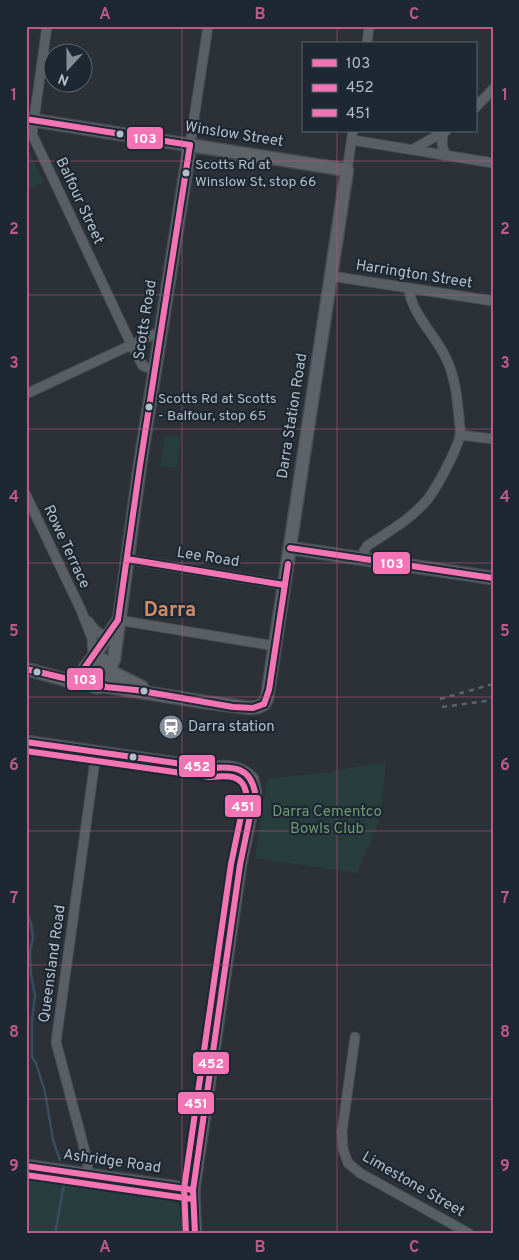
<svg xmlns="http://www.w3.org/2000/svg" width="519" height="1260" font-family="Overpass,sans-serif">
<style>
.green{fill:#283d3e}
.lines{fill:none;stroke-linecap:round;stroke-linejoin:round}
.stream{stroke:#394d61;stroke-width:2.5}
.street-casing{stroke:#484d52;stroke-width:11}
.secondary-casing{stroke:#484d52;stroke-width:15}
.street{stroke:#5a5f65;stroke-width:9}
.secondary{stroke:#5e636a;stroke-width:12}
.rail{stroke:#5e6369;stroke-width:2.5;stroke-dasharray:5 5;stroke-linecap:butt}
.bus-1-casing{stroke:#1d2832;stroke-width:10}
.bus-2-casing{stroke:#1d2832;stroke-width:10}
.bus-3-casing{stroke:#1d2832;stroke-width:10}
.bus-1{stroke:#f474b5;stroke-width:6}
.bus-2{stroke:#f474b5;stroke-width:6}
.bus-3{stroke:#f474b5;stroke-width:6}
.grid{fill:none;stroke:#bc5a87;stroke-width:1;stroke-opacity:0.55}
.bus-dot{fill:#b4bdc8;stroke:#1d2832;stroke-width:2}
.labels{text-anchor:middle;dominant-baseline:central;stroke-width:4.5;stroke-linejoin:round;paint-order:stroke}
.bus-label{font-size:14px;fill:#b4bdc8;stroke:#1d2832;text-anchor:start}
.street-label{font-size:15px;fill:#b4bdc8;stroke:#1d2832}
.poi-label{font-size:15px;fill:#b4bdc8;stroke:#1d2832;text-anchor:start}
.park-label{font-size:15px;fill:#6c9873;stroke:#1d2832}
.district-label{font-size:20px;font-weight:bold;fill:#d18c66;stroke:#1d2832}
.line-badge{stroke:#1d2832;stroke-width:2}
.badge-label{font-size:14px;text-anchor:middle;font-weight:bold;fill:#fff}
.neatline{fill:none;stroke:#bc5a87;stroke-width:2}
.grid-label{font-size:16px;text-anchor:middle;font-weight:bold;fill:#bc5a87}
</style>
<rect width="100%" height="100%" fill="#2b3137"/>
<!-- green -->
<g class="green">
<path d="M26,145l18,37 -18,8z"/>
<path d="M165,435l16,2 -4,31 -17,-2z"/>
<path d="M386,763l-6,57 -23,53 -102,-15 12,-79 63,-7 40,-8z"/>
<path d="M32,1179l137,16 8,3 3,9 3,27h-157v-49z"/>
</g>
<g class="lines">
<!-- stream -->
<g class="stream">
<path d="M26,911l5,12 2,15 -3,14 1,22 4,22 -3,23v38l4,6 9,29 8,48 7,20"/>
<path d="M55,1234l9,-50"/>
</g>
<defs>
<g id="street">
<path d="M47,26l-15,108 99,210 12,22 12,4"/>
<path d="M367,44l2,-18"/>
<path d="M475,108l18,-19"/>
<path d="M443,134l-1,11 4,11"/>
<path d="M352,140l141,23"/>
<path d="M190,145l18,-119"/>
<path d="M413,149l33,-18"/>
<path d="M347,170l6,-39"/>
<path d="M331,276l162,25"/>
<path d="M26,394l135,-63"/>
<path d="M460,435l33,4"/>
<path d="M26,495l55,115 11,28 1,19"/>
<path d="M127,559l157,26"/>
<path d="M363,559l1,-8 3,-5c21,-14 44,-27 60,-46 10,-12 29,-49 33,-64 1,-6 -1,-13 -1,-19 -2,-21 -4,-40 -13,-59 -10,-22 -36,-46 -37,-70"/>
<path d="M118,620l157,26"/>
<path d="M88,621l7,9 15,10"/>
<path d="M355,1037l-13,95 1,17 5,14 12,10 110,61"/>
<path d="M87,1175l1,-12 -32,-121 40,-289"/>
</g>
<g id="secondary">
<path d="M26,119l321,51 -80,528 -3,6 -6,3 -8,1 -46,-6 -100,-16"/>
<path d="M290,548l203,30"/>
<path d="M91,661c19,-9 30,18 12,25 -5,2 -10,1 -14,-3 -4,-3 -6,-9 -5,-14 2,-4 5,-6 7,-9 10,-13 18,-26 27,-39"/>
<path d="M111,666l3,-7 26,-194 50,-320"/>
<path d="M26,669l40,11 22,3"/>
<path d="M112,672l30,15"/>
<path d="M26,742l193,28"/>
<path d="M26,1166l167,24"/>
<path d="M195,1234l-2,-44 5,-33 42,-292 15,-73 -3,-13c-11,-12 -25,-13 -41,-11"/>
</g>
</defs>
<!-- street casing -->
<use href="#street" class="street-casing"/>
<!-- secondary casing -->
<use href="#secondary" class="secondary-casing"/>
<!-- street -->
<use href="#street" class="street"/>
<!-- secondary -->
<use href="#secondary" class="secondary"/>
<!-- rail -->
<g class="rail">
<path d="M440,699l53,-15"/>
<path d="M442,707l51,-7"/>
</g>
<defs>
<g id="bus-1">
<path d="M26,119l164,26"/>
<path d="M190,145l-50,320 -22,155 -33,47v12l5,5 6,2 40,4 97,17 20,1 11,-4"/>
<path d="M290,548l203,30"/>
<path d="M127,559l157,26"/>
<path d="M26,669l71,17h7"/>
<path d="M264,704l5,-14 19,-126"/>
</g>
<g id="bus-2">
<path d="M26,742l185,26c22,-2 39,-1 44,24l-15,73 -47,325 2,44"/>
<path d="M26,1166l167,24"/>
</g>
<g id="bus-3">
<path d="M26,751l184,26c15,-1 32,-4 36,15l-15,72 -47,325 2,45"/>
<path d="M26,1175l166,24"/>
</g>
</defs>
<!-- bus-1 casing -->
<use href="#bus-1" class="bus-1-casing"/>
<!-- bus-2 casing -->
<use href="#bus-2" class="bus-2-casing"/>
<!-- bus-3 casing -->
<use href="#bus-3" class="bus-3-casing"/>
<!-- bus-1 -->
<use href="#bus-1" class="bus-1"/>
<!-- bus-2 -->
<use href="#bus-2" class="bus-2"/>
<!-- bus-3 -->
<use href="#bus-3" class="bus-3"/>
</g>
<!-- grid -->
<path class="grid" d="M182,26v1208M337,26v18M337,131v1103M26,161h467M26,295h467M26,429h467M26,563h467M26,697h467M26,831h467M26,965h467M26,1099h467"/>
<!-- icons -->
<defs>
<symbol id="station-disc" viewBox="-11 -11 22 22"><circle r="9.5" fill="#848c95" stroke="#1d2832"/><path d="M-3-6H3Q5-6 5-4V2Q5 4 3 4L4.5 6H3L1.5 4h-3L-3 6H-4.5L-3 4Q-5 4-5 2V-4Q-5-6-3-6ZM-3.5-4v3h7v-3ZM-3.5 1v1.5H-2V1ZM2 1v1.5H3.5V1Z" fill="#fff"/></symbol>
</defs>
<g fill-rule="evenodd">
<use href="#station-disc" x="157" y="713" width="28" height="28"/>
</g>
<!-- markers -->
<g class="bus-dot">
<circle cx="120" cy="134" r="4.5"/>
<circle cx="186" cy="173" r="4.5"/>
<circle cx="149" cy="407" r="4.5"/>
<circle cx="37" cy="672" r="4.5"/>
<circle cx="144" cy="691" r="4.5"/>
<circle cx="133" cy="757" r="4.5"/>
</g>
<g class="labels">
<!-- bus labels -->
<g class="bus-label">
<text x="195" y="165">Scotts Rd at<tspan x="195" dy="17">Winslow St, stop 66</tspan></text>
<text x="158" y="399">Scotts Rd at Scotts<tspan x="158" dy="17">- Balfour, stop 65</tspan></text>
</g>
<!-- street labels -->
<g class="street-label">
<text transform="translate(234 135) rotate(9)">Winslow Street</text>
<text transform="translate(79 201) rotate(65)">Balfour Street</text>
<text transform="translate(414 275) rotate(9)">Harrington Street</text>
<text transform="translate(146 320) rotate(-81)">Scotts Road</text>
<text transform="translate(293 416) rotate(-81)">Darra Station Road</text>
<text transform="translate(66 547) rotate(65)">Rowe Terrace</text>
<text transform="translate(208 558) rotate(9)">Lee Road</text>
<text transform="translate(53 964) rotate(-82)">Queensland Road</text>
<text transform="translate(112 1162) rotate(8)">Ashridge Road</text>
<text transform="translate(413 1185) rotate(30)">Limestone Street</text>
</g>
<!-- poi labels -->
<g class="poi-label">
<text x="188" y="727">Darra station</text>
</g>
<!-- park labels -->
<g class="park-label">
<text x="327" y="812">Darra Cementco<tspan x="327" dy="17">Bowls Club</tspan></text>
</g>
<!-- district labels -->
<g class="district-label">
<text x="170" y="611">Darra</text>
</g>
</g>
<g class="line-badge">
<rect x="126" y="126" width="38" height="24" rx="5" fill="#f474b5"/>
<rect x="372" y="551" width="39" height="24" rx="5" fill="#f474b5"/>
<rect x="66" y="667" width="38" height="24" rx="5" fill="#f474b5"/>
<rect x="178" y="754" width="38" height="24" rx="5" fill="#f474b5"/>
<rect x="224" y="794" width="38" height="24" rx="5" fill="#f474b5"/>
<rect x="192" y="1051" width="38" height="24" rx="5" fill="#f474b5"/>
<rect x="177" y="1091" width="38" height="24" rx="5" fill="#f474b5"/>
</g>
<g class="badge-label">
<text x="145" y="143">103</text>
<text x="392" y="568">103</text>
<text x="85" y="684">103</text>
<text x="197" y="771">452</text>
<text x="243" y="811">451</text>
<text x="211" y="1068">452</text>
<text x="196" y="1108">451</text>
</g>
<!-- border -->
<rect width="519" height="1260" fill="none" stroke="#1d2832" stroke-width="55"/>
<!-- legend -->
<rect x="302" y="42" width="175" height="90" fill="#1d2832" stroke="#59646e"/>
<rect x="312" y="59" width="25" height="8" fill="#f474b5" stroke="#59646e"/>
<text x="346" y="68" font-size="15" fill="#b4bdc8">103</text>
<rect x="312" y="84" width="25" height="8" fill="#f474b5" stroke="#59646e"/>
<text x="346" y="92" font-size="15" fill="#b4bdc8">452</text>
<rect x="312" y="109" width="25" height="8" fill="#f474b5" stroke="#59646e"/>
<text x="346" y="118" font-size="15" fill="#b4bdc8">451</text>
<!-- north arrow -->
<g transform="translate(68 68) rotate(201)"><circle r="24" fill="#1d2832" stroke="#59646e"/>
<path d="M0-4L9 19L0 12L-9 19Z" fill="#848c95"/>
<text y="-8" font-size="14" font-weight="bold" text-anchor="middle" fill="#b4bdc8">N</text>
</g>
<rect x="28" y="28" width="464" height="1204" class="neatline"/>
<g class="grid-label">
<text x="105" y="19">A</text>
<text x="260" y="19">B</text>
<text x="414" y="19">C</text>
<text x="14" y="100">1</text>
<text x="505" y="100">1</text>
<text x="14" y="234">2</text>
<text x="505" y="234">2</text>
<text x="14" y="368">3</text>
<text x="505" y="368">3</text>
<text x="14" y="502">4</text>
<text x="505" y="502">4</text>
<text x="14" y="636">5</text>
<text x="505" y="636">5</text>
<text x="14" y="770">6</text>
<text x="505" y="770">6</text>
<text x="14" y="903">7</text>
<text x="505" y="903">7</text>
<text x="14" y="1037">8</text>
<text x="505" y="1037">8</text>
<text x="14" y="1171">9</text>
<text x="505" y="1171">9</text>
<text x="105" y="1252">A</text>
<text x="260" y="1252">B</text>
<text x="414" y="1252">C</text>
</g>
</svg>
